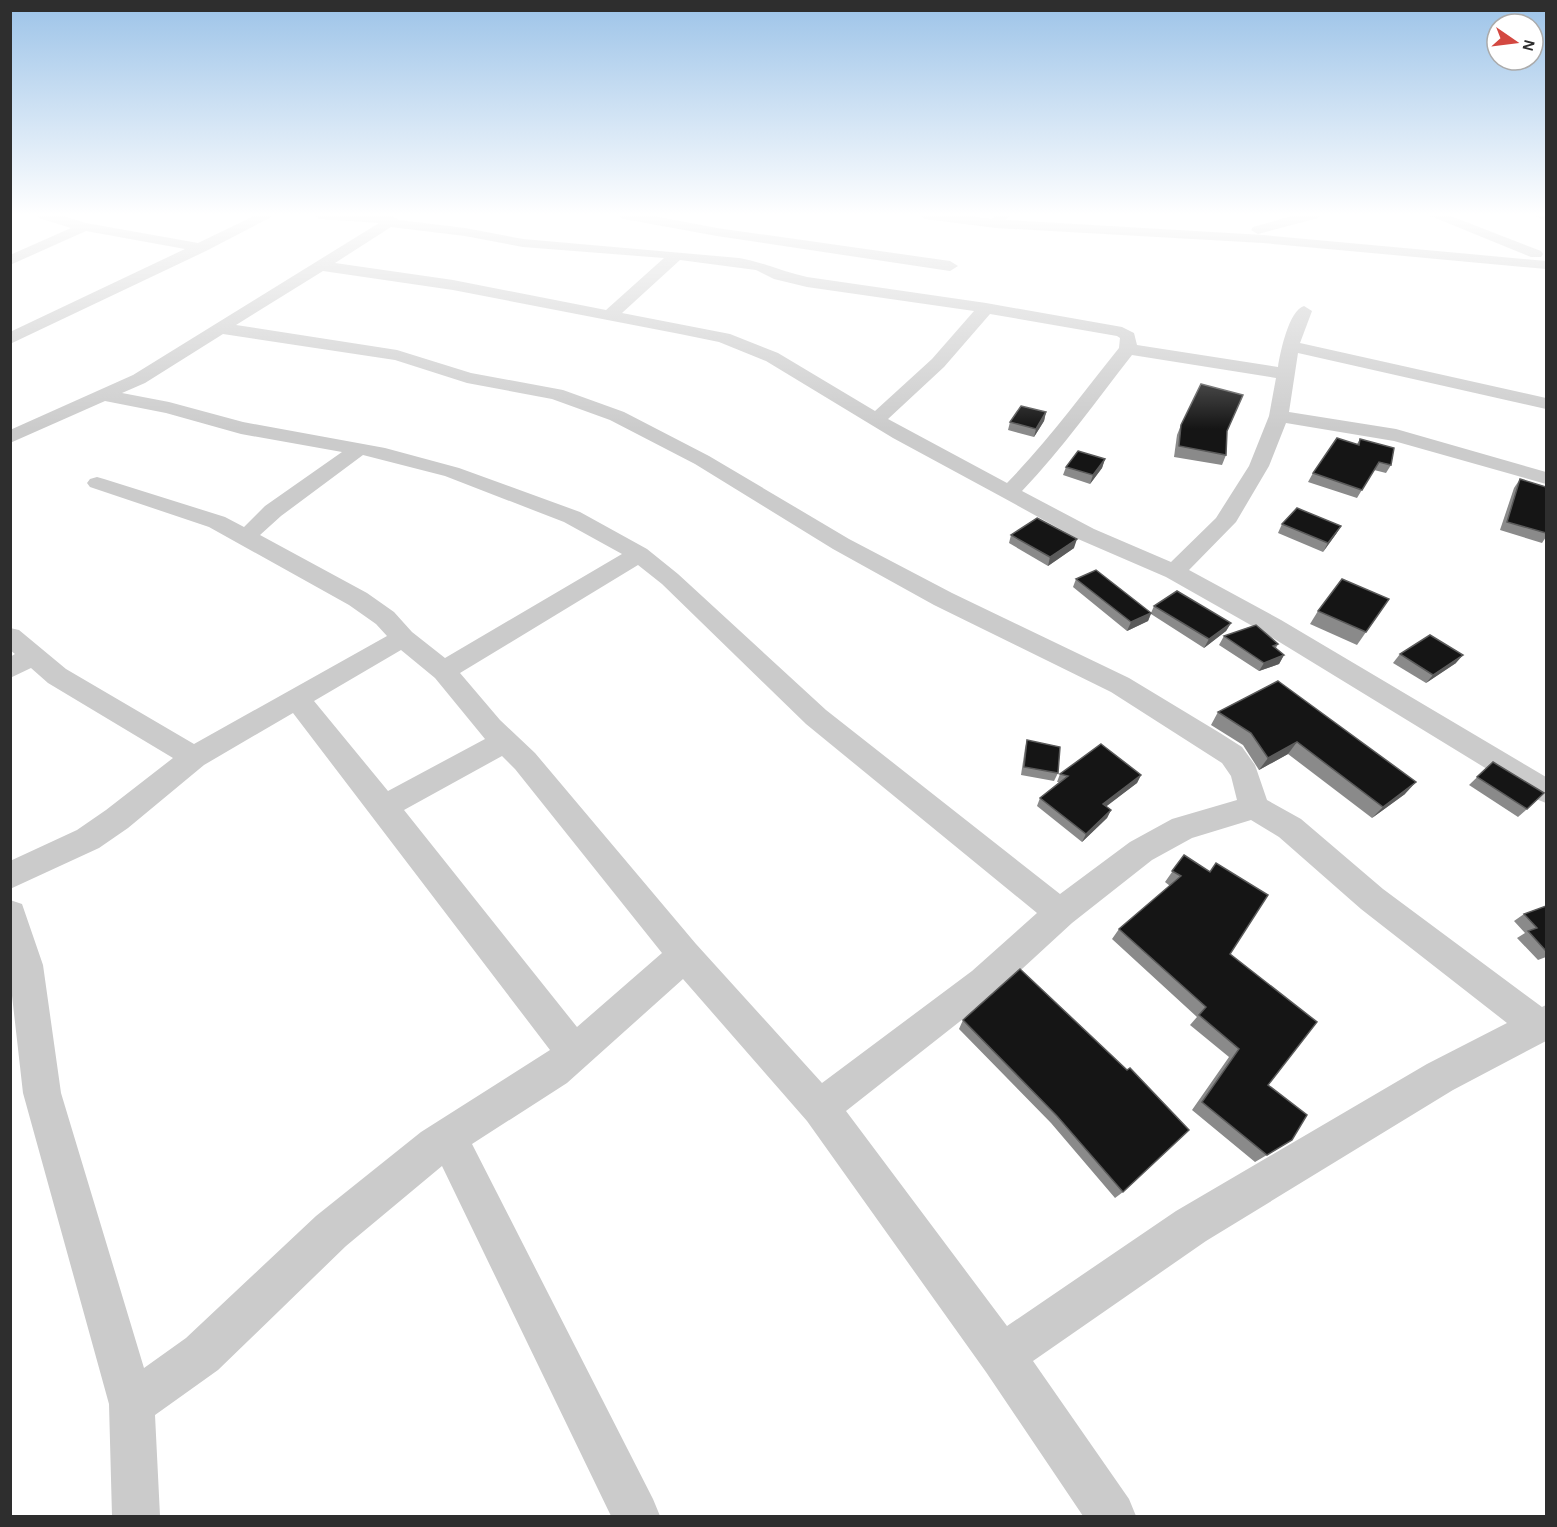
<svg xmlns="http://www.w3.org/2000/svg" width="1557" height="1527" font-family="'Alegreya Sans',sans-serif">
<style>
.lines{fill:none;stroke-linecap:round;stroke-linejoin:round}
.minor{fill:#cbcbcb;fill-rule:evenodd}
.wall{fill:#8a8a8a}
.shaded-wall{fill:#5b5b5b}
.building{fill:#151515;stroke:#5b5b5b;stroke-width:1.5}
</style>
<rect width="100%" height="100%" fill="#fff"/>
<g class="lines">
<!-- minor -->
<g class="minor">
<path d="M37,215h23l26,8 112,20 58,-28h19l-69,36 -196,93v-12l175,-83 -99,-18 -76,34v-10l61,-27 -32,-10z"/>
<path d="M313,215l79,1 7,4 66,8 58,11 216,19c24,4 44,14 68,19l179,26 136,24 12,6 3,12 141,22c2,-14 11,-57 26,-61l8,5 -12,32 246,55v11l-248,-56 -9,59 107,17 150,43v12l-152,-43 -108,-18 -17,43 -33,56 -47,48 92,50 265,157v26l-10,-4 -273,-167 -97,-55 -88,-38 -76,-42 -109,-59 -127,-77 -47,-19 -39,-8 -227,-44 -130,-19 -87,54 161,25 74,23 92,17 61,22 85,44 140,83 103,54 177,85 91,55 22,14 13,18 12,35 34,19 82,70 159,118 4,-2v36l-93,49 -247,151 -173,120 96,138 7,17h-53l-97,-144 -179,-251 -124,-142 -116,104 -95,61 181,355 7,17h-49l-169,-350 -96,80 -128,124 -63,45 5,101h-48l-3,-112 -86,-311 -13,-115v-78l12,4 21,61 18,128 83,275 42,-30 130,-122 105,-84 129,-82 -257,-337 -89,52 -76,63 -29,20 -89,41v-28l67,-31 29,-20 67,-52 -125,-75 -17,-15 -21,10v-21l5,-3 -5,-4v-22l9,2 47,39 128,75 193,-108 -11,-12 -27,-19 -140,-78 -119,-40 -3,-4 3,-4 7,-2 7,2 121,38 19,10 21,-21 77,-54 -101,-18 -75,-21 -61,-12 -95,42v-13l123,-55 246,-152 -59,-4zM391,227l74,9 58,11 141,11 -58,52 -153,-30 -118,-17zM680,260l76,10 18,9 33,8 167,24 -42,48 -57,52 -97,-58 -48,-19 -108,-21zM990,314l127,22 3,2 -1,10c-37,46 -71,93 -112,135l-119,-64 56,-52zM223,334l172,26 72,23 85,16 58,21 85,44 138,85 101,56 177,87 111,71 9,13 6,24 -65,19 -42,23 -70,52 -234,-184 -148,-136 -31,-25 -67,-37 -121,-44 -74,-20 -142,-26 -74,-20 -47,-9 23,-10zM1132,355l144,23 -7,38 -20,50 -33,52 -45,44 -77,-33 -72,-38c40,-42 74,-90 110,-136zM363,455l82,21 119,46 58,32 -177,104 -33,-26 -18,-20 -27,-19 -107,-58 21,-19zM638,565l24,19 144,140 231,189 -65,58 -150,112 -126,-139 -161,-191 -35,-33 -40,-47zM401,650l34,28 50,61 -97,52 -74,-90zM502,756l13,13 147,184 -85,74 -173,-217zM1251,820l28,17 82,72 146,114 -80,41 -251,147 -169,115 -161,-215 150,-118 76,-70 80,-63 40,-22z"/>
<path d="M617,215h31l69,13 233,33 8,5 -8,5 -233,-35 -93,-17z"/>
<path d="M918,215h42l32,4 4,-4h14l-4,5 257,15 283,26v8l-283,-26 -267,-15 -71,-9z"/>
<path d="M1296,215h24l-2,3 -60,16 -7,-4 2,-3z"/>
<path d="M1428,215h20l93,36 2,3 -2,3h-10z"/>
<path d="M1534,215h12v6z"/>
</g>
</g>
<!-- wall -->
<g class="wall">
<path d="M1046,412l-2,9 -10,16 -26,-7 2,-8z"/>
<path d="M1181,425l46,6 -1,24 -4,10 -48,-8 3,-22z"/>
<path d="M1360,439l31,26 -5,8 -12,-3 -17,28 -49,-16 5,-9 44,-29z"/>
<path d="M1105,459l-3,9 -12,16 -27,-9 3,-8z"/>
<path d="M1520,479l26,8v50l-4,6 -42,-13 14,-42z"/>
<path d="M1282,524l59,2 -5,8 -13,18 -45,-19z"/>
<path d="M1011,535l63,13 -26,18 -39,-23z"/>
<path d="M1076,579l75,34 3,-7 77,17 -5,8 -22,17 -53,-34 -3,7 -21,10 -54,-44z"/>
<path d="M1389,599l-32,46 -47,-21 8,-13z"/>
<path d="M1224,636l54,8 -2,4 8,7 -5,9 -20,7 -40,-26z"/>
<path d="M1400,654l56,9 -30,20 -33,-20z"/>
<path d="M1278,681l127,113 -33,24 -84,-64 -29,16 -16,-25 -32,-20 7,-13z"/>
<path d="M1027,740l31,33 -4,8 -33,-6 4,-27z"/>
<path d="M1493,762l34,47 -9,8 -49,-32z"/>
<path d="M1060,774l81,1 -4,8 -31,23 5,4 -4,8 -25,24 -45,-36 3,-8 19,-16h-2z"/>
<path d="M1184,855l46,99 38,131 24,55 -37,22 -63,-52 37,-53 -39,-32 7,-8 -85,-78 7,-10 51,-43 -5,-4z"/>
<path d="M1546,906v51l-8,3 -21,-22 8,-5 -11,-12 10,-7z"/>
<path d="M1020,969l103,223 -8,6 -64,-75 -92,-94 4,-9z"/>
</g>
<!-- shaded-wall -->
<g class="shaded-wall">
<path d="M1046,412l-2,9 -10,16 2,-8z"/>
<path d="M1105,459l-3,9 -12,16 3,-9z"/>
<path d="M1341,526l-5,8 -13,18 5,-9z"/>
<path d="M1077,539l-3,9 -26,18 2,-9z"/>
<path d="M1151,613l-3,8 -21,10 4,-9z"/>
<path d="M1231,623l-5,8 -22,17 5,-9z"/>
<path d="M1284,655l-5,9 -20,7 5,-8z"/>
<path d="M1463,655l-7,8 -30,20 7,-8z"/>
<path d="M1297,742l-9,12 -29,16 9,-12z"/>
<path d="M1141,775l-4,8 -38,29 4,-8z"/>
<path d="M1416,782l-11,12 -33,24 11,-11z"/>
<path d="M1111,810l-4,8 -25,24 4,-8z"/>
</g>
<!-- building -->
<g class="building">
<path d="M1201,384l42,11 -16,36 -1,24 -47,-9 2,-21z"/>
<path d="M1021,406l25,6 -10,17 -26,-7z"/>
<path d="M1337,438l22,7 1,-6 34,9 -3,17 -12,-3 -17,28 -49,-17z"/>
<path d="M1078,451l27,8 -12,16 -27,-8z"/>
<path d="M1520,479l26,8v46l-39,-11z"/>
<path d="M1297,508l44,18 -13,17 -46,-19z"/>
<path d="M1037,518l40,21 -27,18 -39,-22z"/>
<path d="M1096,570l55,43 -20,9 -55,-43z"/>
<path d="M1342,579l47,20 -23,33 -48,-21z"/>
<path d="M1177,591l54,32 -22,16 -55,-33z"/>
<path d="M1256,625l22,19 -5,2 11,9 -20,8 -40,-27z"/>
<path d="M1430,635l33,20 -30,20 -33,-21z"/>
<path d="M1278,681l138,101 -33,25 -86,-65 -29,16 -17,-25 -33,-21z"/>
<path d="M1027,740l33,7 -2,26 -34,-6z"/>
<path d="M1101,744l40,31 -38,29 8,6 -25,24 -46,-36 28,-22 -8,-2z"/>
<path d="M1493,762l51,31 -17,16 -50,-32z"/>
<path d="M1184,855l26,17 6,-9 52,32 -38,59 87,68 -49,63 39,30 -15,25 -25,15 -65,-53 37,-53 -40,-34 7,-8 -87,-78 62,-53 -9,-5z"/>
<path d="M1546,906v45l-18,-20 9,-3 -13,-14z"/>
<path d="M1020,969l107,101 3,-2 59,62 -66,62 -66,-76 -94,-96z"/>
</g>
<!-- sky -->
<linearGradient id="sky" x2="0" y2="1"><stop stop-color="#9cc3e8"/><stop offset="0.5" stop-color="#fff"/><stop offset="1" stop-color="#fff" stop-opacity="0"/></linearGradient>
<rect width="1557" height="429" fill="url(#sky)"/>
<!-- border -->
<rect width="1557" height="1527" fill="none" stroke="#2e2e2e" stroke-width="24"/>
<!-- north arrow -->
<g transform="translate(1515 42) rotate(104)"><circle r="28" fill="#ffffff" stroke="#ababab" stroke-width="1.5"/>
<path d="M0-4.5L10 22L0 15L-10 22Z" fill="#d34841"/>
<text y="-9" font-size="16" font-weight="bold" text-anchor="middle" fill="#2e2e2e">N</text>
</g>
</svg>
